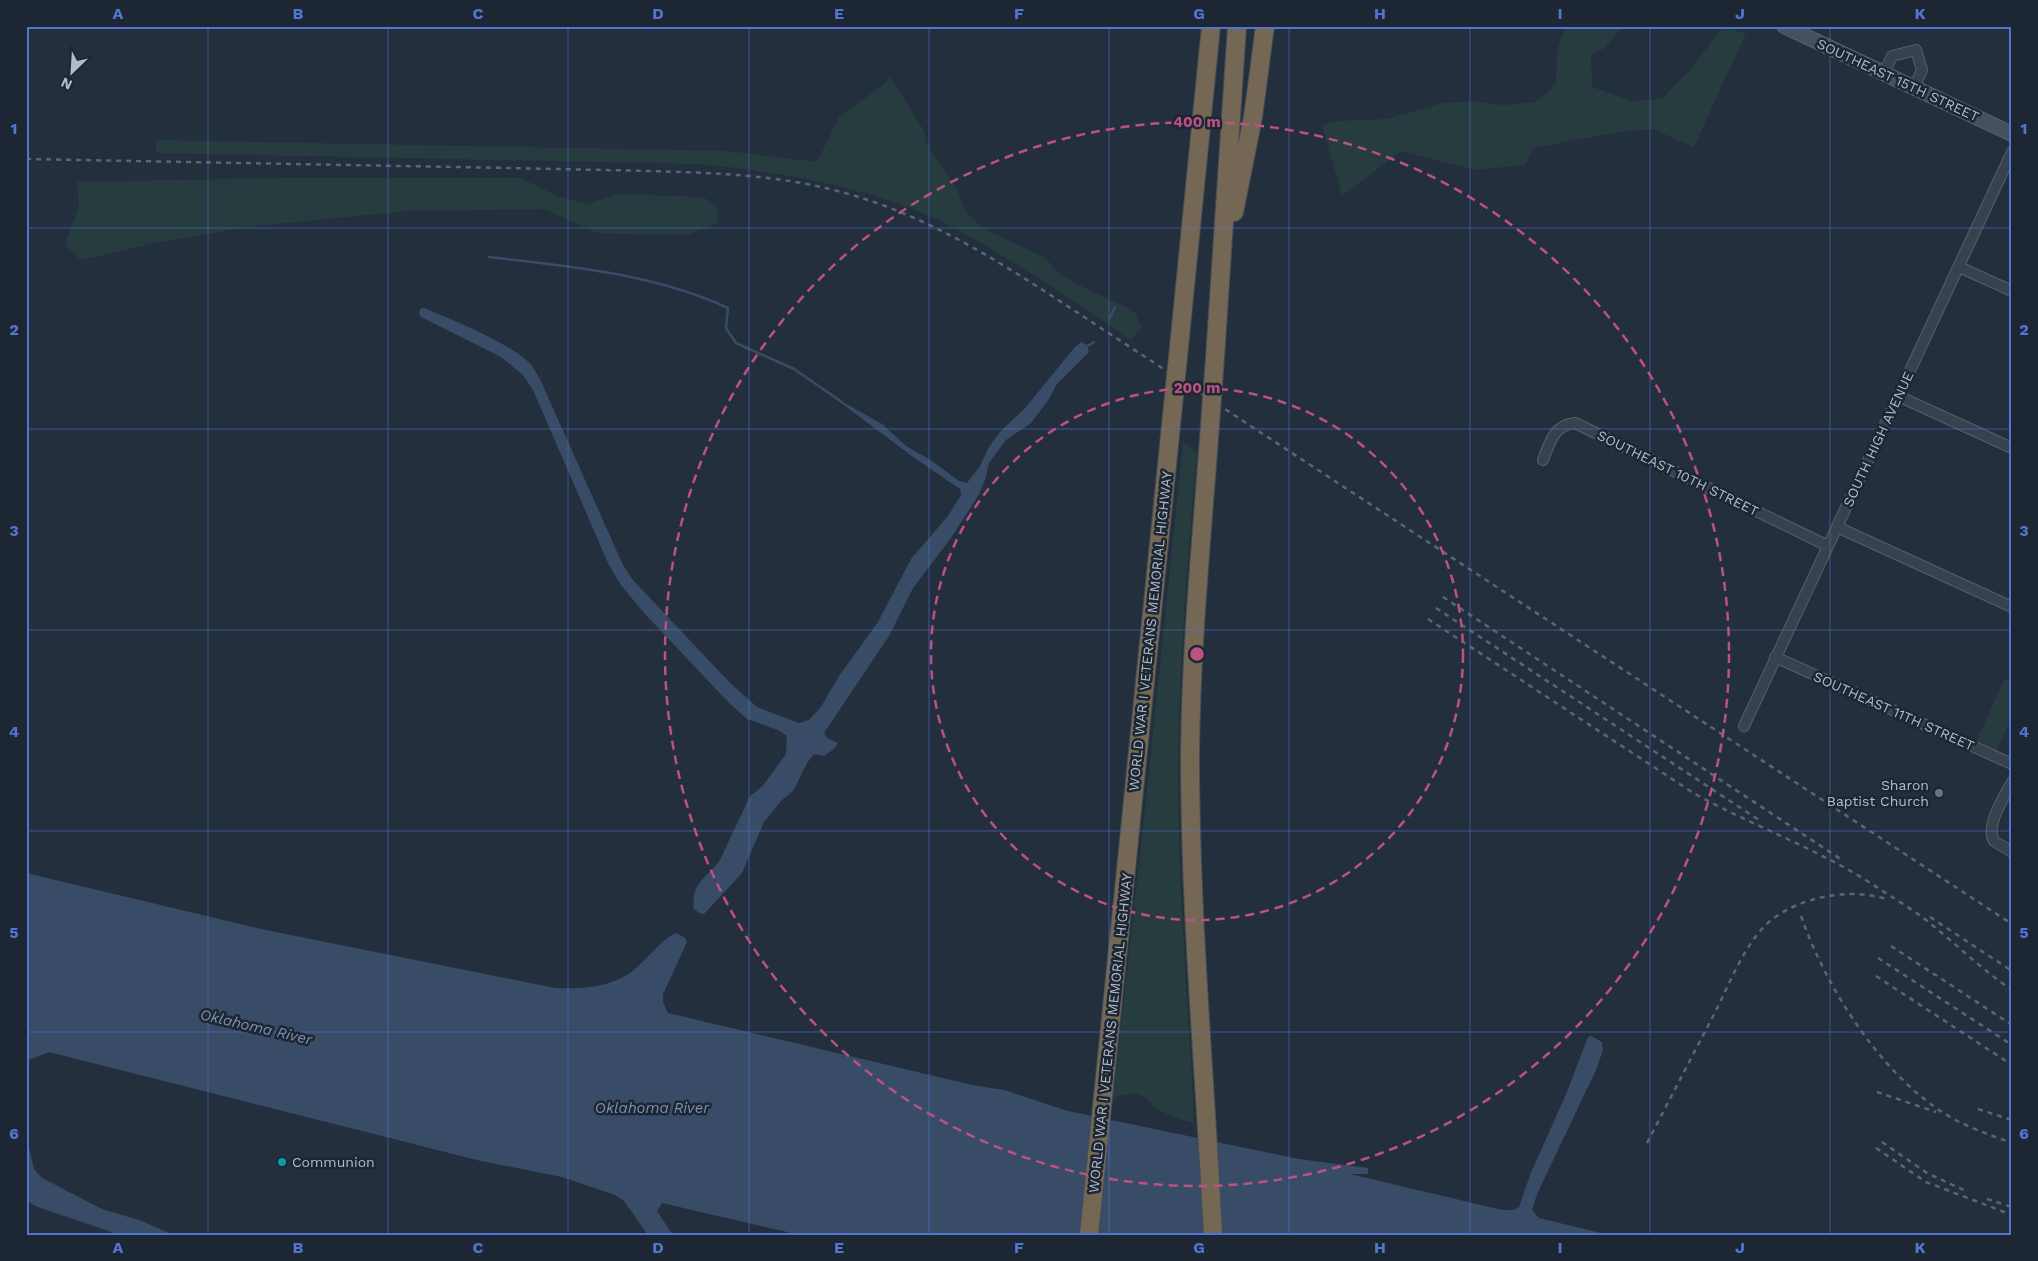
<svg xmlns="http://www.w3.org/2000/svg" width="2038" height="1261" font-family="'Work Sans',sans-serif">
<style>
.green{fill:#263c3f}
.water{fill:#394c67}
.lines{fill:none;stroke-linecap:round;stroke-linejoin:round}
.stream{stroke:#394c67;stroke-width:2.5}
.street-casing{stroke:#565f6c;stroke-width:12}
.secondary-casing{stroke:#565f6c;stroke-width:16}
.highway-casing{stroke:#434c59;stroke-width:20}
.street{stroke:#38414e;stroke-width:10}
.secondary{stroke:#465061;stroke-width:14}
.highway{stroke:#746855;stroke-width:18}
.rail{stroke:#5a6575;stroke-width:2.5;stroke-dasharray:5 5;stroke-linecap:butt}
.highway-bridge-casing{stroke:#434c59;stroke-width:20;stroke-linecap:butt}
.highway-bridge{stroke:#746855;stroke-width:18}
.grid{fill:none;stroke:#5274d3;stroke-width:1;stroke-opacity:0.55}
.ring{fill:none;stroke:#bd5182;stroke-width:2.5;stroke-dasharray:9 6}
.worship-dot{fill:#6b7280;stroke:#1d2633;stroke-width:2}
.culture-dot{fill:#0f9aa8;stroke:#1d2633;stroke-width:2}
.labels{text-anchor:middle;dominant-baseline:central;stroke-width:5;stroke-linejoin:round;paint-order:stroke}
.street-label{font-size:14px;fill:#b4bcc9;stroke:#1d2633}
.poi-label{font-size:14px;fill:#b4bcc9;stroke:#1d2633;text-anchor:end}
.water-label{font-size:15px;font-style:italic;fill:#7c92b1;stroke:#1d2633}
.centre{fill:#bd5182;stroke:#1d2633;stroke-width:2.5}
.ring-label{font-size:15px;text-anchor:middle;font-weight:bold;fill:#bd5182;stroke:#1d2633;stroke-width:5;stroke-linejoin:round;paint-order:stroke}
.neatline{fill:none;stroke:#5274d3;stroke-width:2}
.grid-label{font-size:16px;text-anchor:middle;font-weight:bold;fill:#5274d3}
</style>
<rect width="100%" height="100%" fill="#242f3e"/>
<!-- green -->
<g class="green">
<path d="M1565,26h53l3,2 -16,20 -14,6 1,33 41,14 29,-2 28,-29 32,-42 24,5 -52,114 -42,-18 -33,3 -86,16 -8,17 -50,5 -74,-19 -59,45 -20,-71 15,-4 49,-2 57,-16 31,-2 29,4 33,-3 20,-18 1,-33z"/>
<path d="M890,77l33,52 6,20 28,40 9,23 16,16 64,30 10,13 17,11 52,25 11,7 5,14 -10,12c-38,-27 -77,-52 -117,-77 -28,-18 -58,-36 -89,-49 -72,-30 -147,-42 -224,-50l-545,-11 -1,-13 573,11 89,11 22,-45 45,-33z"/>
<path d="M281,178h239l40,19 27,7 30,-10 63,2 25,2 13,10 -1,15 -28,11 -35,1 -57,-2 -53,-24 -136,2 -161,16 -92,16 -74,17 -16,-15 14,-39 -2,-24z"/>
<path d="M1183,442l14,10c-11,125 -21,251 -18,377 2,98 11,196 15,294 -13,-3 -24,-7 -36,-14 -8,-4 -12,-14 -22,-15 -8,-1 -16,2 -23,4l35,-316z"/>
<path d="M2005,678l7,4v35l-16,34 -20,-9z"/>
</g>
<!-- water -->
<g class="water">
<path d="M424,308c27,11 91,37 108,58 3,4 5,9 8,13l82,184 10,16 98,104 27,24 42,16 10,-3 12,-13 18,-31 39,-54 33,-63 37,-43 13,-21 -1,-6 -47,-32 -81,-61 50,28 24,22 23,13 30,22 8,2 13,-17 9,-19 10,-14 27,-26 48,-59 7,-6 6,3 2,7 -33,33 -7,14 -18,24 -25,17 -17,23 -4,17 -7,16 -27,42 -38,50 -24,48 -65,97 3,5 11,5 -4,6 -10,7 -10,-2 -7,9 -14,28 -12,10 -17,21 -22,51 -38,41 -5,-1 -6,-5c1,-4 0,-8 1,-12 2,-15 18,-24 26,-36l30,-64 12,-9 24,-33 1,-18 -9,-6 -31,-11 -17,-15 -85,-90 -25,-30 -12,-21 -75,-173 -10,-15 -22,-18 -80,-40 -2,-4 1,-4z"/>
<path d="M26,873l235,56 294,59c24,1 50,0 72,-13 14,-8 38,-40 50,-42l8,5 2,4 -24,52v8l5,11 304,72 32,5 64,21 231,48 69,9v6h-18l152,36h11l6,-3 11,-32 37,-83 21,-55 3,-1 11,6 1,8 -7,20 -59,124 -5,16 7,8 70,17h-809l-138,-32 -5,8 16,24h-25l-24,-34 -9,-6 -53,-18 -81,-16 -432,-109 -23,9z"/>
<path d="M26,1135l8,34 8,9 60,31 40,12 31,14h-53l-82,-28 -12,-6z"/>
</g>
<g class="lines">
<!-- stream -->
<g class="stream">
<path d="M489,257c81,10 164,16 239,51l-2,20 10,15 58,26 48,33"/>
<path d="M1110,318l5,-11"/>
<path d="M1086,347l8,-5"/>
</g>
<defs>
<g id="street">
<path d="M1884,73l8,-17 24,-6 6,20 -8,18"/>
<path d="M1959,267l53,24"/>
<path d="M1898,396l114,52"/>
<path d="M1543,460c7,-18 11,-35 32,-37l253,123"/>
<path d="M1837,527l175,80"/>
<path d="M1775,657l237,107"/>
<path d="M1744,726l268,-574"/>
<path d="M2012,782c-8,15 -27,44 -18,59l18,11"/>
</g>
<path id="secondary" d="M1784,26l228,108"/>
<g id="highway">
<path d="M1234,212l19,-95 12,-91"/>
<path d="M1180,337l31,-311"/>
<path d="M1215,358l22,-332"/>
<path d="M1211,411c-8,115 -20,229 -21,344 0,160 15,320 23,480"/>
<path d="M1089,1235l81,-800"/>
</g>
</defs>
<!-- street casing -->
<use href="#street" class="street-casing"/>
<!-- secondary casing -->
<use href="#secondary" class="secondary-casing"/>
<!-- highway casing -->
<use href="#highway" class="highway-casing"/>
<!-- street -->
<use href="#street" class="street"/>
<!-- secondary -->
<use href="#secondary" class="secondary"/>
<!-- highway -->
<use href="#highway" class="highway"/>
<!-- rail -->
<g class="rail">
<path d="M26,159c161,3 321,6 482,9 47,1 95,2 143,3 65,2 131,4 194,22 76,21 142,61 207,103l960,628"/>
<path d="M1443,597l399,263"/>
<path d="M1436,608l326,214"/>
<path d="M1428,619l267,175c58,32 121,54 177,90 18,12 37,23 54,36 29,23 55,49 86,70"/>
<path d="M1801,916c24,69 76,152 138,194 22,15 48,24 73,33"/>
<path d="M1930,917l82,54"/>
<path d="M1891,946l121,79"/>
<path d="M1878,958l134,87"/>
<path d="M1876,976l136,89"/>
<path d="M1877,1092l59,20"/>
<path d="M1978,1109l34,11"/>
<path d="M1882,1142l45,31 41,19"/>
<path d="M1647,1143c21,-40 42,-81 63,-121 17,-31 33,-78 60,-101 31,-25 82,-34 119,-21"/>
<path d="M1876,1148l50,34 86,33"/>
<path d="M1987,1199l25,8"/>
</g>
<defs>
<g id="highway-bridge">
<path d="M1211,411l4,-53"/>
<path d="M1170,435l10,-98"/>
</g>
</defs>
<!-- highway-bridge casing -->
<use href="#highway-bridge" class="highway-bridge-casing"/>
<!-- highway-bridge -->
<use href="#highway-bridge" class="highway-bridge"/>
</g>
<!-- grid -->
<path class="grid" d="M208,26v1209M388,26v1209M568,26v1209M749,26v1209M929,26v1209M1109,26v1209M1289,26v1209M1470,26v1209M1650,26v1209M1830,26v1209M26,228h1986M26,429h1986M26,630h1986M26,831h1986M26,1032h1986"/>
<!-- distance rings -->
<g class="ring">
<circle cx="1197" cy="654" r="266"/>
<circle cx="1197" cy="654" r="532"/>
</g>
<!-- markers -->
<circle class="worship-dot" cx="1939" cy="793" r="5"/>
<circle class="culture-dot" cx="282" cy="1162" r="5"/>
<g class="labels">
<!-- street labels -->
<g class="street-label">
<text transform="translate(1898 80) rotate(25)">SOUTHEAST 15TH STREET</text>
<text transform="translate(1878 439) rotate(-65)">SOUTH HIGH AVENUE</text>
<text transform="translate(1678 473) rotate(26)">SOUTHEAST 10TH STREET</text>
<text transform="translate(1150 631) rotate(-84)">WORLD WAR I VETERANS MEMORIAL HIGHWAY</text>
<text transform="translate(1894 711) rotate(24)">SOUTHEAST 11TH STREET</text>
<text transform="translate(1110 1033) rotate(-84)">WORLD WAR I VETERANS MEMORIAL HIGHWAY</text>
</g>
<!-- poi labels -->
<g class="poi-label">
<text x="1929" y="785">Sharon<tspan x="1929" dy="16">Baptist Church</tspan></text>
<text x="292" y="1162" text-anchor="start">Communion</text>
</g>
<!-- water labels -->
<g class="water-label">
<text transform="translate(256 1027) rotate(13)">Oklahoma River</text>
<text x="652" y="1108">Oklahoma River</text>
</g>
</g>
<circle cx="1197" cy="654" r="8" class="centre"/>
<g class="ring-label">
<text x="1197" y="127">400 m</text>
<text x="1197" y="393">200 m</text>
</g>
<!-- border -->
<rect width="2038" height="1261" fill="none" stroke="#1d2633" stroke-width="55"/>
<!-- north arrow -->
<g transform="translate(72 72) rotate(205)" stroke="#1d2633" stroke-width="4" paint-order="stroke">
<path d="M0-4L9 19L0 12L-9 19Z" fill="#b4bcc9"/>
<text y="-8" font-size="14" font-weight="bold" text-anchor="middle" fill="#b4bcc9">N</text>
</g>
<rect x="28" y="28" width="1982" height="1206" class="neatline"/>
<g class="grid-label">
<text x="118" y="19">A</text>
<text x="298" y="19">B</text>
<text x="478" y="19">C</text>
<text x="658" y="19">D</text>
<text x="839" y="19">E</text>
<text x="1019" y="19">F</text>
<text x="1199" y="19">G</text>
<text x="1380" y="19">H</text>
<text x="1560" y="19">I</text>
<text x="1740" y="19">J</text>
<text x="1920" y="19">K</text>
<text x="14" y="134">1</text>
<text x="2024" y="134">1</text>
<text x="14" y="335">2</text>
<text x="2024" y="335">2</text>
<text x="14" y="536">3</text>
<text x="2024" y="536">3</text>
<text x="14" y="737">4</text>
<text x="2024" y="737">4</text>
<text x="14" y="938">5</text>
<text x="2024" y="938">5</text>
<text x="14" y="1139">6</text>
<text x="2024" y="1139">6</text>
<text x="118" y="1253">A</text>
<text x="298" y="1253">B</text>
<text x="478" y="1253">C</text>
<text x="658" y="1253">D</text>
<text x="839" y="1253">E</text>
<text x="1019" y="1253">F</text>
<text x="1199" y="1253">G</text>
<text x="1380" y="1253">H</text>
<text x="1560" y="1253">I</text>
<text x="1740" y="1253">J</text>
<text x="1920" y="1253">K</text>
</g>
</svg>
